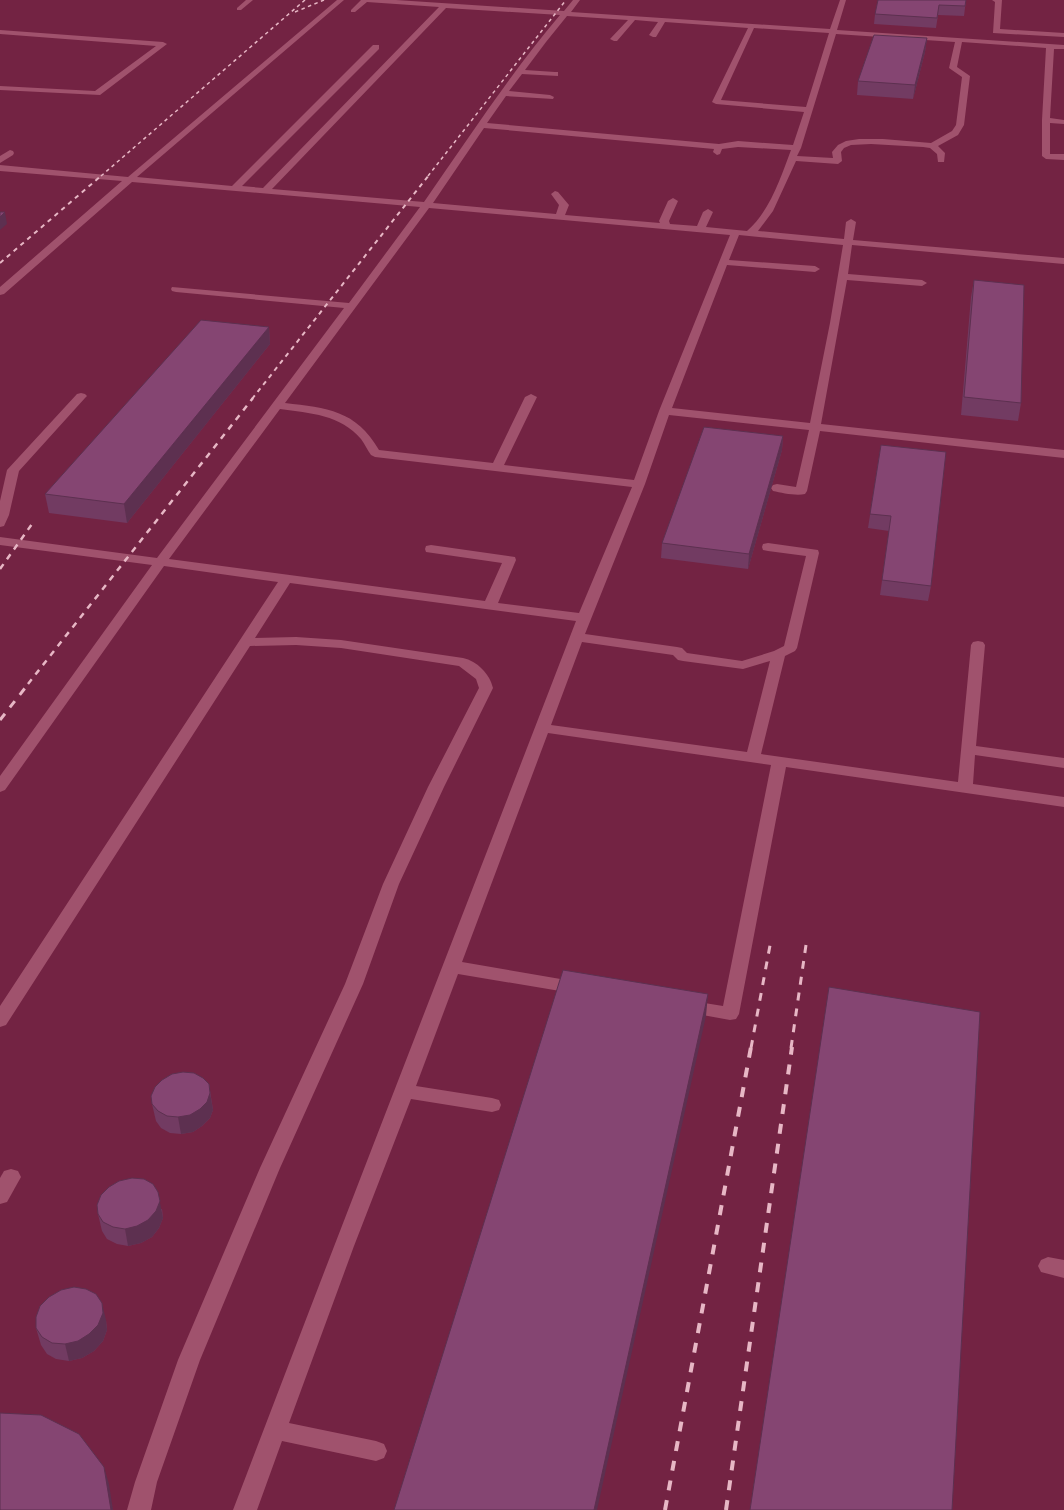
<svg xmlns="http://www.w3.org/2000/svg" width="1064" height="1510" font-family="Raleway,sans-serif">
<style>
.built{fill:#732343}
.lines{fill:none;stroke-linecap:round;stroke-linejoin:round}
.lane{fill:#a0526d;fill-rule:evenodd}
.rail-far4{stroke:#e7b7c5;stroke-width:1.5;stroke-dasharray:3.5 3.5;stroke-linecap:butt}
.rail-far3{stroke:#e7b7c5;stroke-width:2;stroke-dasharray:4.5 4.5;stroke-linecap:butt}
.rail-far2{stroke:#e7b7c5;stroke-width:2.5;stroke-dasharray:6 6;stroke-linecap:butt}
.rail-far1{stroke:#e7b7c5;stroke-width:3;stroke-dasharray:8 8;stroke-linecap:butt}
.rail{stroke:#e7b7c5;stroke-width:4;stroke-dasharray:10 10;stroke-linecap:butt}
.wall{fill:#723b62}
.shaded-wall{fill:#5d3050}
.building{fill:#854572;stroke:#5d3050}
</style>
<rect width="100%" height="100%" fill="#651e3a"/>
<!-- built -->
<rect class="built" x="0" y="0" width="1064" height="1510"/>
<g class="lines">
<!-- lane -->
<g class="lane">
<path d="M246,0h7l-12,10h-4v-2z"/>
<path d="M337,0h7l-207,177 95,9 141,-141h6v4l-137,137 21,2 176,-181 -72,-5 -12,10h-4v-2l10,-10h35l168,11 9,-11h7l-9,12 259,17 10,-29h6l-9,30 227,15v4h-10l-4,69 14,2v4l-14,-1v31h14v6l-18,-1 -4,-3v-36l4,-72 -84,-6 -5,25 13,9 -6,49 -6,10 -20,11 7,7 -1,9h-6l-1,-8 -7,-6 -7,-1 -52,-3 -20,1 -7,3 -3,4 1,9 -4,3 -42,-3 -23,50 -15,20 86,8 2,-17 5,-3 5,3 -3,18 211,18v6l-212,-19 -4,29 74,6 5,3 -5,3 -75,-6 -26,144 243,26v8l-244,-27 -13,60 -2,3c-9,2 -23,-1 -32,-3l-2,-3 2,-3 4,-1 19,3 13,-57 -140,-15 -24,69 -60,150 92,13 5,1 5,5 55,8 32,-10 10,-5 22,-90 -38,-5 -5,-1 -1,-3 1,-3 5,-1 50,7 1,3 -22,95 -2,3 -10,5 -24,98 197,28 13,-137 2,-3 5,-1 5,1 2,3 -9,101 88,12v10l-89,-13 -2,29 91,13v10l-278,-40 -47,247 -3,5 -6,1 -44,-8 -6,-1 -3,-5 3,-5 6,-1 37,6 48,-241 -223,-32 -86,229 116,20 6,2 3,4 -3,4 -6,2 -120,-20 -42,112 76,12 7,2 2,5 -2,5 -7,2 -81,-13 -57,147 -65,177 87,18 8,3 3,7 -3,7 -8,3 -94,-20 -25,69h-24c113,-297 229,-593 343,-889l-286,-38 -35,55 41,-1 45,3 122,18c14,3 27,16 30,30l-49,99 -45,97 -36,100 -83,184 -80,192 -43,122 -6,28h-24l8,-28 43,-122 82,-192 85,-184 38,-100 45,-97 51,-99 -3,-9 -17,-13 -118,-18 -45,-3 -46,1 -244,379 -6,2v-21l278,-424 -114,-16 -159,224 -5,2v-16l152,-211 -152,-20v-8l157,21 187,-250 -168,-16 -4,-1 -1,-2 1,-2 177,16 71,-96 -288,-25 -128,112 -4,1v-8l122,-106 -122,-10v-6l128,12zM446,8l114,7c-50,59 -92,124 -136,187l-152,-13zM567,16l61,4 -18,19 4,2h3l18,-21 23,2 -9,13 4,2h3l9,-15 83,6 -36,74 4,2 88,8 -11,33 -55,-4 -19,3 -232,-21 19,-27 47,3 1,-2 -4,-2 -41,-4 13,-17 36,2v-4h-3l-30,-2 21,-28zM754,28l75,5 -23,74 -85,-7zM836,34l119,8 -6,26 13,9 -6,48 -4,6 -21,12 -48,-4h-24l-13,2 -8,4 -6,7 1,6 -36,-2 4,-8zM484,128l230,21 -1,3 4,3 3,-1 2,-5 16,-2 53,3c-10,27 -21,61 -44,81l-41,-4 7,-15 -5,-3 -5,3 -6,14 -27,-2 -1,-3 9,-20 -5,-3 -5,3 -9,20 1,2 -95,-8 4,-10 -11,-13 -3,-1 -4,3 8,11 -3,9 -123,-11zM429,208l301,27 -71,176 -25,69 -130,-15 33,-68 -6,-3 -6,3 -32,66 -114,-13c-23,-40 -52,-42 -94,-47zM739,235l104,10 -13,78 -20,100 -138,-15 55,-143 88,7 5,-3 -5,-3 -86,-6zM280,409c30,4 61,6 81,30 4,5 6,11 10,16l4,2 257,30 -53,126 -81,-10 18,-43 -1,-3 -84,-12 -5,1 -1,3 1,3 76,11 -17,38 -316,-42zM582,642l91,13 5,5 5,1 60,8 27,-8 -23,91 -196,-27z"/>
<path d="M992,0h10l-2,29 64,4v4l-71,-4 2,-31z"/>
<path d="M0,30l163,12 4,2 -67,51 -100,-5v-4l95,5 61,-45 -156,-12z"/>
<path d="M10,150l3,1 1,2 -1,2 -13,8v-7z"/>
<path d="M81,393l4,1 2,2 -2,2 -66,73 -10,44 -5,11 -4,1v-26l7,-31 70,-76z"/>
<path d="M11,1169l7,2 3,6 -14,25 -7,2v-26l4,-7z"/>
<path d="M1048,1257l16,3v18l-23,-6 -3,-6 3,-6z"/>
</g>
<!-- rail-far4 -->
<g class="rail-far4">
<path d="M295,12l29,-12"/>
<path d="M101,176l204,-176"/>
<path d="M428,176l138,-176"/>
</g>
<!-- rail-far3 -->
<g class="rail-far3">
<path d="M0,263l102,-88"/>
<path d="M252,399l177,-224"/>
</g>
<!-- rail-far2 -->
<g class="rail-far2">
<path d="M0,569l32,-45"/>
<path d="M28,684l225,-286"/>
</g>
<!-- rail-far1 -->
<g class="rail-far1">
<path d="M0,720l29,-37"/>
<path d="M751,1048l20,-108"/>
<path d="M791,1048l15,-103"/>
</g>
<!-- rail -->
<g class="rail">
<path d="M665,1510l86,-463"/>
<path d="M726,1510l66,-463"/>
</g>
</g>
<!-- wall -->
<g class="wall">
<path d="M966,0l-2,16 -26,-1 -2,13 -62,-4 1,-10z"/>
<path d="M927,38l-2,14 -12,47 -56,-4 1,-14z"/>
<path d="M974,280l47,123 -3,18 -57,-6 10,-118z"/>
<path d="M269,327l1,17 -143,179 -78,-10 -4,-19z"/>
<path d="M783,436l-1,14 -34,119 -87,-11 1,-15z"/>
<path d="M881,445l50,141 -3,15 -48,-6 9,-64 -21,-3z"/>
<path d="M209,1084l4,26 -3,8 -8,8 -9,6 -12,2 -11,-1 -9,-5 -5,-7 -4,-17z"/>
<path d="M162,1209l1,9 -4,10 -7,9 -11,6 -13,3 -11,-2 -10,-5 -5,-8 -4,-17z"/>
<path d="M106,1320l1,10 -4,11 -9,10 -12,7 -13,3 -13,-2 -9,-5 -6,-9 -5,-17z"/>
</g>
<!-- shaded-wall -->
<g class="shaded-wall">
<path d="M927,38l-2,14 -12,47 2,-14z"/>
<path d="M5,212l2,12 -7,6v-13z"/>
<path d="M269,327l1,17 -143,179 -3,-19z"/>
<path d="M783,436l-1,14 -34,119 1,-15z"/>
<path d="M708,994l-2,22 -109,494h-3z"/>
<path d="M210,1093l3,17 -3,8 -8,8 -9,6 -12,2 -3,-17z"/>
<path d="M158,1192l5,26 -4,10 -7,9 -11,6 -13,3 -3,-17z"/>
<path d="M102,1303l4,17 1,10 -4,11 -9,10 -12,7 -13,3 -4,-17z"/>
<path d="M104,1467l5,17 4,26h-2z"/>
</g>
<!-- building -->
<g class="building">
<path d="M878,0h88l-1,6 -26,-1 -2,13 -62,-4z"/>
<path d="M874,35l53,3 -12,47 -57,-4z"/>
<path d="M0,212h5l-5,5z"/>
<path d="M974,280l50,5 -3,118 -57,-6z"/>
<path d="M201,320l68,7 -145,177 -79,-10z"/>
<path d="M704,427l79,9 -34,118 -87,-11z"/>
<path d="M881,445l65,7 -15,134 -49,-6 9,-64 -21,-2z"/>
<path d="M563,970l145,24 -114,516h-200z"/>
<path d="M829,987l151,25 -28,498h-202z"/>
<path d="M183,1072l11,1 9,5 6,6 1,9 -3,9 -7,7 -10,6 -12,2 -11,-1 -9,-5 -6,-7 -1,-8 4,-9 7,-7 10,-6z"/>
<path d="M132,1178l12,1 9,5 5,8 2,9 -4,10 -8,9 -11,6 -12,3 -12,-2 -10,-5 -5,-8 -1,-9 4,-10 8,-8 10,-6z"/>
<path d="M74,1287l12,2 10,5 6,9 1,10 -5,12 -9,9 -11,7 -13,3 -13,-1 -10,-6 -6,-9v-11l4,-11 9,-9 12,-7z"/>
<path d="M0,1413l41,2 38,19 25,33 7,43h-111z"/>
</g>
</svg>
